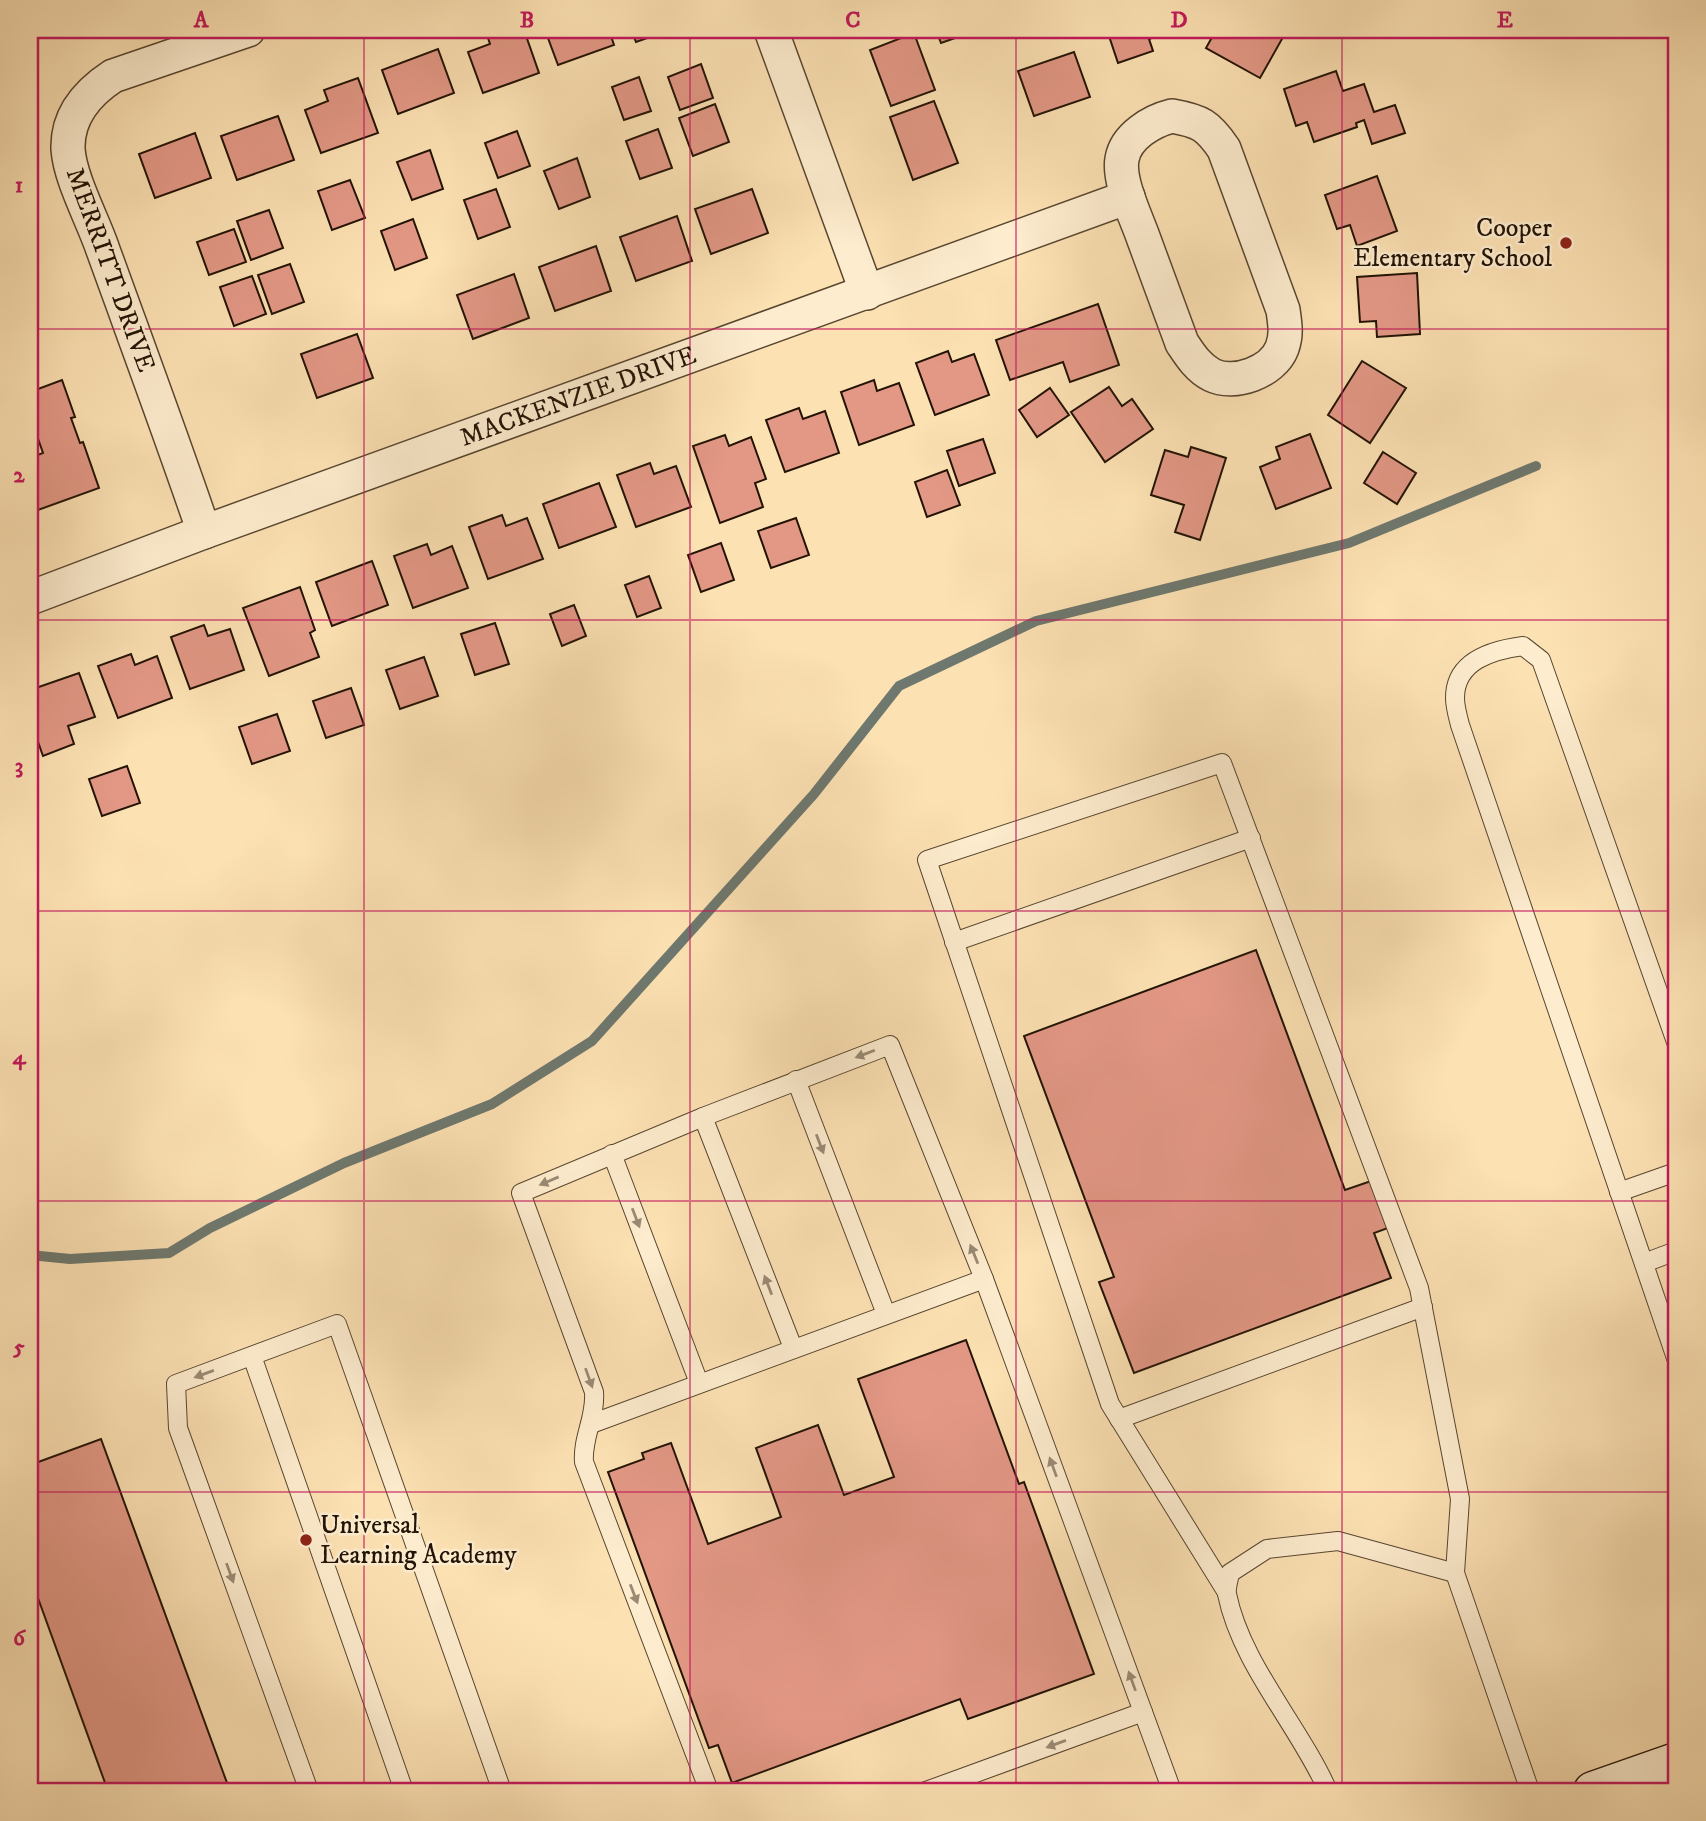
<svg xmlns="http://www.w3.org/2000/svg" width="1706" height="1821" font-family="'IM FELL DW Pica',serif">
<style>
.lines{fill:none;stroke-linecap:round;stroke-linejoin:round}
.stream{stroke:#6e786e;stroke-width:10}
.building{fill:#e39886;stroke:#221305;stroke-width:2}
.service-casing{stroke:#584630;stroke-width:20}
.minor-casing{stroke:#584630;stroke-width:36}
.secondary-casing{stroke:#221305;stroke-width:41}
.service{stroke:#fdecce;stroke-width:18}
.minor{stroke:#fdecce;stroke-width:33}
.secondary{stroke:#fdecce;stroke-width:38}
.oneway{fill:#9a8a74}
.grid{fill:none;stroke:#c2185b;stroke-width:2;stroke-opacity:0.55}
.poi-dot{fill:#8f2418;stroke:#fdecce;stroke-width:2.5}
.labels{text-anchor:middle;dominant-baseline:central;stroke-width:5;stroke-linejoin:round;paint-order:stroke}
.poi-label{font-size:26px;fill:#221305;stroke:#fdecce;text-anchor:end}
.street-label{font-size:26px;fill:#221305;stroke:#fdecce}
.neatline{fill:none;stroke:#c2185b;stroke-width:2.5}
.grid-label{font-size:23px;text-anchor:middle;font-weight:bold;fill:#c2185b}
</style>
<rect width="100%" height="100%" fill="#fce1b3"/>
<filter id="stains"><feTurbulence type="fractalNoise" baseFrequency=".00286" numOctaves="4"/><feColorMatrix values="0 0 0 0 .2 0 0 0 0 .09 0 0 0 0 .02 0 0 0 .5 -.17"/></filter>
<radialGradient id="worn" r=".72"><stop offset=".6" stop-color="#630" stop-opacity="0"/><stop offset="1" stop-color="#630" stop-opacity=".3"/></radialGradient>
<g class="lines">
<!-- stream -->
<path class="stream" d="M30,1255l40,4 99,-6 41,-25 134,-65 148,-59 100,-63 222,-247 85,-108 137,-65 313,-78 187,-77"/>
</g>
<!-- building -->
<g class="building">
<path d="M493,30h31l15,43 -56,20 -15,-41 22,-8 -4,-12z"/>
<path d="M545,30h64l5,15 -56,20z"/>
<path d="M631,30h39l-34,12z"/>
<path d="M936,30h42l-37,13z"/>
<path d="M1107,30h61l1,2 -20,7 4,12 -35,12z"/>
<path d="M1216,30h71l-27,48 -54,-30z"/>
<path d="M914,33l21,57 -44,16 -21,-56z"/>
<path d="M438,49l16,44 -56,21 -16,-44z"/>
<path d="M1074,52l16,45 -56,19 -16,-45z"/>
<path d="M701,64l12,34 -33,12 -12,-33z"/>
<path d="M1336,71l7,20 21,-7 10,28 21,-7 10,28 -33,11 -8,-24 -8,3 1,4 -43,15 -7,-20 -11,4 -12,-37z"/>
<path d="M639,77l12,34 -27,9 -12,-33z"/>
<path d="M358,78l20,55 -57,20 -16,-43 23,-9 -4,-11z"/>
<path d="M934,101l24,62 -45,17 -23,-63z"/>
<path d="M715,104l14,38 -36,14 -14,-38z"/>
<path d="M278,116l16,44 -57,20 -16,-44z"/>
<path d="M658,129l14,39 -32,11 -14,-38z"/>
<path d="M517,131l13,35 -32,12 -13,-35z"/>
<path d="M195,133l16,45 -56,20 -16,-44z"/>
<path d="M430,150l13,39 -31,11 -15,-38z"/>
<path d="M577,158l13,39 -31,12 -15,-38z"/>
<path d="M1377,176l20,55 -40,15 -7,-21 -13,4 -12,-34z"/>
<path d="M350,180l15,38 -33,12 -14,-39z"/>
<path d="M496,189l14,38 -32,12 -14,-39z"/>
<path d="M752,189l16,44 -57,21 -16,-45z"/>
<path d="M269,210l14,38 -32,12 -14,-39z"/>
<path d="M677,216l15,45 -56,20 -16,-44z"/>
<path d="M413,219l14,39 -32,12 -14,-39z"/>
<path d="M234,229l12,33 -37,13 -12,-33z"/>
<path d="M596,246l15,45 -56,20 -16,-44z"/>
<path d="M290,264l14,38 -32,12 -14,-39z"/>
<path d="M1417,273l3,61 -43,3 -1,-16 -16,1 -3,-45z"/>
<path d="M514,274l15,44 -56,21 -16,-44z"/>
<path d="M252,276l14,38 -32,12 -14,-39z"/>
<path d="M1098,304l21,61 -49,17 -7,-20 -53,18 -14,-40z"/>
<path d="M357,334l16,44 -56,20 -16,-44z"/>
<path d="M948,351l4,11 22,-8 15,41 -54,20 -19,-52z"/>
<path d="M1362,361l44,27 -36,55 -42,-28z"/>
<path d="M62,380l13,37 -4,1 9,25 3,-1 16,46 -61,22 -8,-24v-28l13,-5 -13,-37v-24z"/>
<path d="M874,380l3,11 22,-8 15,42 -55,20 -18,-53z"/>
<path d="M1109,387l13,19 10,-7 21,30 -48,33 -34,-50z"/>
<path d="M1050,388l19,27 -32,22 -18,-27z"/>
<path d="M799,408l4,11 22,-8 14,42 -54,19 -19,-52z"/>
<path d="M1310,434l21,54 -55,21 -16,-42 20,-8 -4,-12z"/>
<path d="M725,435l4,11 22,-9 15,42 -11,4 8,24 -43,16 -27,-77z"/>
<path d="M983,439l12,34 -36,13 -12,-35z"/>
<path d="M1191,447l35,11 -26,82 -25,-8 9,-27 -33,-10 14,-45 23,7z"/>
<path d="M1383,452l33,21 -19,31 -33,-21z"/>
<path d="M650,463l4,11 22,-8 15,41 -55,20 -19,-52z"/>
<path d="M947,470l13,35 -33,12 -12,-35z"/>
<path d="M599,483l17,44 -57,21 -16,-44z"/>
<path d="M502,515l4,11 21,-8 16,41 -55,20 -19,-52z"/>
<path d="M796,518l13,37 -38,13 -13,-37z"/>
<path d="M721,543l13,37 -33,12 -13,-37z"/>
<path d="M427,544l4,11 21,-9 16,42 -55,20 -19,-52z"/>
<path d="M372,561l16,44 -56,21 -16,-44z"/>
<path d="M649,576l12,32 -24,9 -12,-32z"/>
<path d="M300,587l15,43 -5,3 9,24 -50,19 -26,-68z"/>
<path d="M574,605l12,31 -24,10 -12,-32z"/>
<path d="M495,623l14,41 -34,11 -14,-41z"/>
<path d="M204,625l4,11 22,-7 14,41 -54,19 -19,-52z"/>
<path d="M131,654l4,11 22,-9 15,42 -54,20 -20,-52z"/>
<path d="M424,657l14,39 -38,13 -14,-39z"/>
<path d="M79,673l16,44 -27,9 6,18 -31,12 -13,-37v-29z"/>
<path d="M351,688l13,37 -38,13 -13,-37z"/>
<path d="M277,714l13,37 -38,13 -13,-37z"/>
<path d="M127,766l13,37 -38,13 -13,-37z"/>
<path d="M1256,950l89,240 26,-9 17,47 -14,5 17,45 -257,95 -35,-91 15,-5 -90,-241z"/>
<path d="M966,1340l53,144 5,-2 70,192 -126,45 -8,-20 -228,84 -14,-38 -9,3 -101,-276 36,-13 -2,-6 29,-10 37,101 73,-27 -25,-69 62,-23 26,70 50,-18 -36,-98z"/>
<path d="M101,1439l122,333 7,19h-122l-78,-215v-111z"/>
</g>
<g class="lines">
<defs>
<g id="service">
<path d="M954,942l297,-104"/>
<path d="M1676,1042l-135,-382 -18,-14c-31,4 -68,15 -68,52 0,9 3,19 5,27l216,633"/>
<path d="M796,1080l90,234"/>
<path d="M703,1117l90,231"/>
<path d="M612,1154l87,229"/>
<path d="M1619,1192l57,-20"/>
<path d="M1644,1263l32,-12"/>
<path d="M252,1356l152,435"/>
<path d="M1119,1419l304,-112"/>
<path d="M591,1424l393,-145"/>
<path d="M1226,1591l-116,-187 -183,-544 295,-97 197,525 41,211 -5,74 75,218"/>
<path d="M309,1791l-131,-363 -2,-44 161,-60 165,467"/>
<path d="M709,1791l-125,-329c-2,-24 12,-45 10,-70l-73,-199 182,-76 187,-72 94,234 188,512"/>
<path d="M926,1791l217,-79"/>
<path d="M1328,1791c-28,-64 -87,-127 -101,-197 -1,-7 2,-14 3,-21l37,-24 71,-8 117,32"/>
</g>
<g id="minor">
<path d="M771,30l96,263"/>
<path d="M1172,116c28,5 36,9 52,33l59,161c2,14 4,25 -1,38 -9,24 -48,38 -70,27 -14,-7 -22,-20 -30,-32 -13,-35 -26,-71 -39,-106 -7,-20 -25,-56 -21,-78 4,-23 30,-38 50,-43z"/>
<path d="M204,532c-32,-94 -67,-188 -101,-282 -10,-30 -33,-71 -35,-101 -1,-33 19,-56 45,-73l135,-46"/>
<path id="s1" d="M30,598l174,-66 924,-335"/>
</g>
<path id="secondary" d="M1593,1791l83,-29"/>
</defs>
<!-- service casing -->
<use href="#service" class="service-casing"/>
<!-- minor casing -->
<use href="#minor" class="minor-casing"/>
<!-- secondary casing -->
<use href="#secondary" class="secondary-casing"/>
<!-- service -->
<use href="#service" class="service"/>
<!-- minor -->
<use href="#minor" class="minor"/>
<!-- secondary -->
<use href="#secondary" class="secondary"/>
</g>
<!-- one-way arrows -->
<defs><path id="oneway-solid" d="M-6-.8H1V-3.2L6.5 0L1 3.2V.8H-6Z" transform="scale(1.75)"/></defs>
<g class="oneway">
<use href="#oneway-solid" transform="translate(865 1054) rotate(159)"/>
<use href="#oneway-solid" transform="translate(820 1144) rotate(69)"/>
<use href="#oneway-solid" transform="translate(549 1181) rotate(157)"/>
<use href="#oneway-solid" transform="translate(636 1218) rotate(69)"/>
<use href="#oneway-solid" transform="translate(974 1254) rotate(-112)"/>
<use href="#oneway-solid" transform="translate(768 1285) rotate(-111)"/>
<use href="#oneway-solid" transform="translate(204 1374) rotate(160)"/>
<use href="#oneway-solid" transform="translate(589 1378) rotate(70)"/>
<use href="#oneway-solid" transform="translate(1053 1467) rotate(-110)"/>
<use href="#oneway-solid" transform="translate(230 1573) rotate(70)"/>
<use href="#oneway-solid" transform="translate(634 1594) rotate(69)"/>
<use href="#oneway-solid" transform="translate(1132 1681) rotate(-110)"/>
<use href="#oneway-solid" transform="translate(1056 1744) rotate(160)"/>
</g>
<!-- grid -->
<path class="grid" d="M364,30v1761M690,30v1761M1016,30v1761M1342,30v1761M30,329h1646M30,620h1646M30,911h1646M30,1201h1646M30,1492h1646"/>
<!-- markers -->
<g class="poi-dot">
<circle cx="1566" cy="243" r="7"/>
<circle cx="306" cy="1540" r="7"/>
</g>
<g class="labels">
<!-- poi labels -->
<g class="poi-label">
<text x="1552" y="228">Cooper<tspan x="1552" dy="30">Elementary School</tspan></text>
<text x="320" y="1525" text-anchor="start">Universal<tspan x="320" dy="30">Learning Academy</tspan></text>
</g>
<!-- street labels -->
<g class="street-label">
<text transform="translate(110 270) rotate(70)">MERRITT DRIVE</text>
<text stroke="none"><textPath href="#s1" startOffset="584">MACKENZIE DRIVE</textPath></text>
</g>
</g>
<!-- margin -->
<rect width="1706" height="1821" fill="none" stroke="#fce1b3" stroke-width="77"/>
<rect x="38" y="38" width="1630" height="1745" class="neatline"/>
<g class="grid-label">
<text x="201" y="27">A</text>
<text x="527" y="27">B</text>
<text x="853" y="27">C</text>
<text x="1179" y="27">D</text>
<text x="1505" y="27">E</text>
<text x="19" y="192">1</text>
<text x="19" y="482">2</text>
<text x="19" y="773">3</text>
<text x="19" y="1064">4</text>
<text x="19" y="1354">5</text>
<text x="19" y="1645">6</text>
</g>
<rect width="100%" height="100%" filter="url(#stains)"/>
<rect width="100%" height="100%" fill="url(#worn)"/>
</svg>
